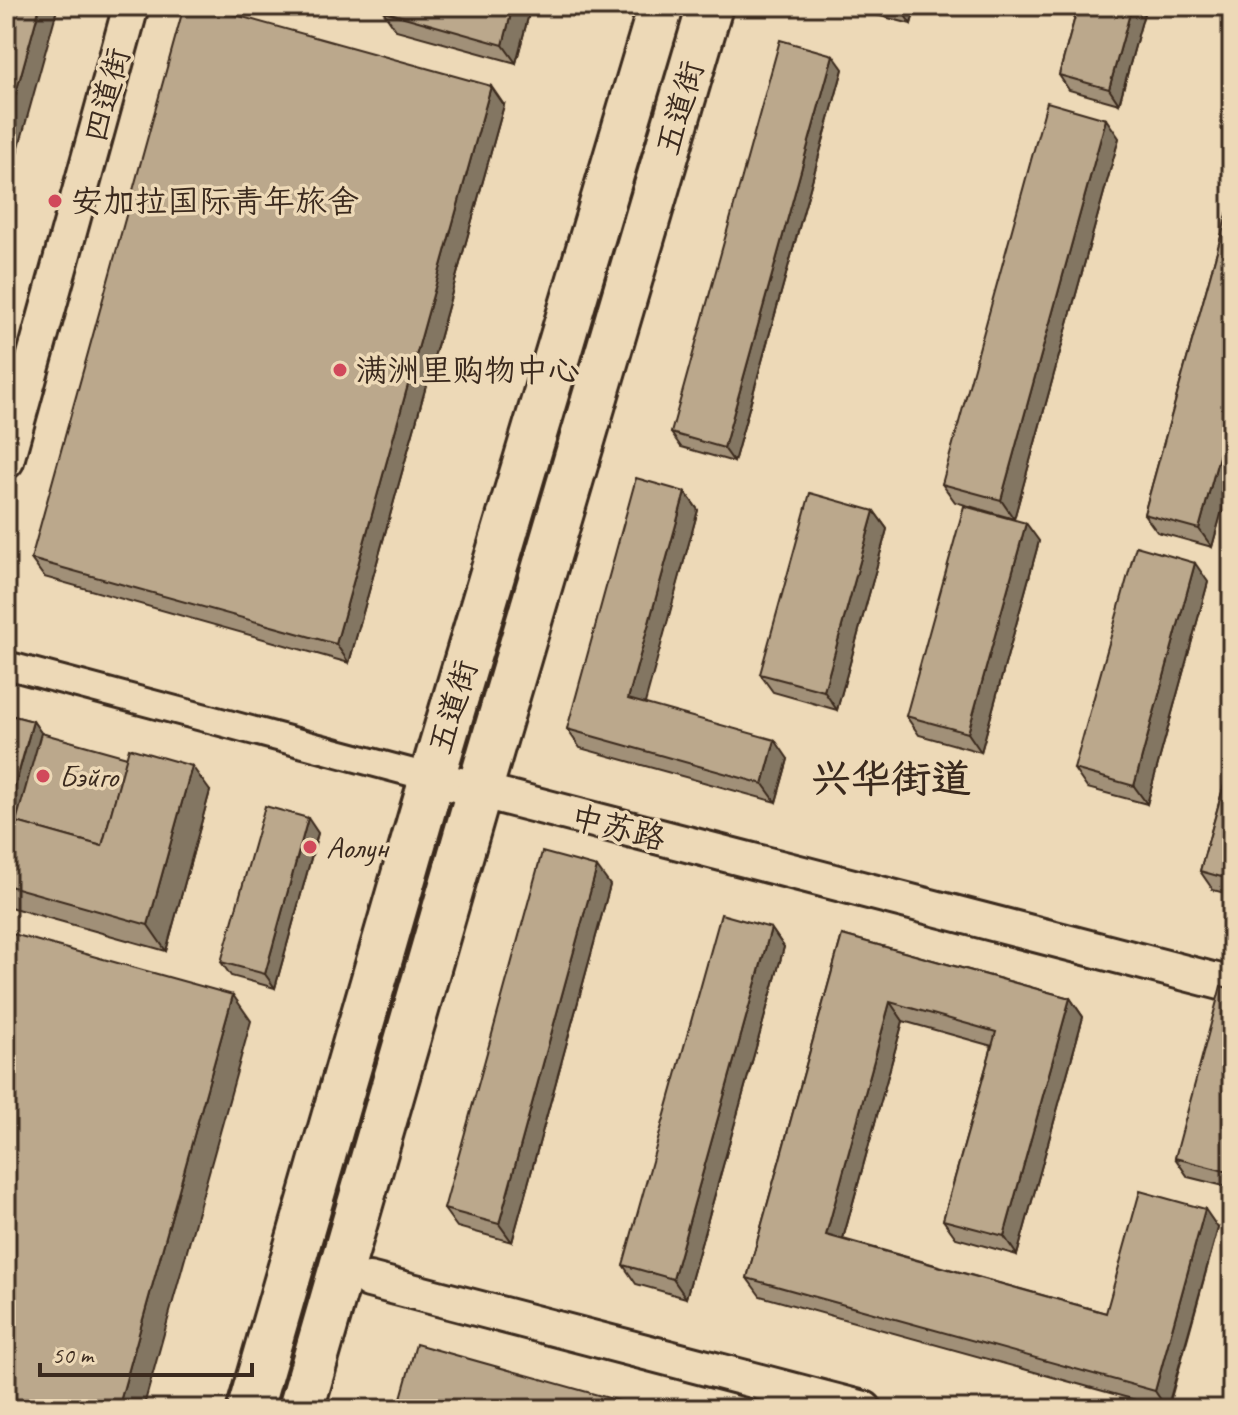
<svg xmlns="http://www.w3.org/2000/svg" width="1238" height="1415" font-family="Caveat,'LXGW WenKai TC',sans-serif">
<style>
.lines{fill:none;stroke-linecap:round;stroke-linejoin:round}
.pedestrian-casing{stroke:#3b2a1e;stroke-width:32}
.minor-casing{stroke:#3b2a1e;stroke-width:40}
.trunk-casing{stroke:#3b2a1e;stroke-width:50}
.pedestrian{stroke:#edd9b7;stroke-width:26}
.minor{stroke:#edd9b7;stroke-width:34}
.trunk{stroke:#edd9b7;stroke-width:44}
.wall{fill:#a19078;stroke:#3b2a1e;stroke-width:2}
.shaded-wall{fill:#837662;stroke:#3b2a1e;stroke-width:2}
.building{fill:#bba88c;stroke:#3b2a1e;stroke-width:2}
.poi-dot{fill:#d1495b;stroke:#edd9b7;stroke-width:3}
.labels{text-anchor:middle;dominant-baseline:central;stroke-width:7;stroke-linejoin:round;paint-order:stroke}
.street-label{font-size:32px;fill:#3b2a1e;stroke:#edd9b7}
.poi-label{font-size:32px;fill:#3b2a1e;stroke:#edd9b7;text-anchor:start}
.district-label{font-size:40px;font-weight:bold;fill:#3b2a1e;stroke:#edd9b7}
</style>
<rect width="100%" height="100%" fill="#edd9b7"/>
<filter id="ink" filterUnits="userSpaceOnUse"><feTurbulence type="fractalNoise" baseFrequency=".0125" numOctaves="2"/><feDisplacementMap in="SourceGraphic" scale="16" xChannelSelector="R" yChannelSelector="G"/><feConvolveMatrix kernelMatrix="1 2 1 2 8 2 1 2 1" color-interpolation-filters="sRGB"/></filter>
<g filter="url(#ink)">
<g class="lines">
<defs>
<path id="pedestrian" d="M6,665l426,113"/>
<g id="minor">
<path d="M6,461l125,-455"/>
<path d="M432,778l800,207"/>
<path d="M369,1280l495,129"/>
</g>
<g id="trunk">
<path d="M250,1409l182,-631 229,-772"/>
<path d="M301,1409l178,-618 231,-785"/>
</g>
</defs>
<!-- pedestrian casing -->
<use href="#pedestrian" class="pedestrian-casing"/>
<!-- minor casing -->
<use href="#minor" class="minor-casing"/>
<!-- trunk casing -->
<use href="#trunk" class="trunk-casing"/>
<!-- pedestrian -->
<use href="#pedestrian" class="pedestrian"/>
<!-- minor -->
<use href="#minor" class="minor"/>
<!-- trunk -->
<use href="#trunk" class="trunk"/>
</g>
<!-- wall -->
<g class="wall">
<path d="M531,6l-15,57 -120,-33 -13,-19z"/>
<path d="M848,6h68l-5,18 -61,-16z"/>
<path d="M1060,6h86l-27,98 -50,-14 -10,-15 18,-65z"/>
<path d="M843,69l-109,393 -53,-15 -10,-14z"/>
<path d="M504,105l-155,558 -305,-86 -13,-18z"/>
<path d="M1119,138l-105,381 -59,-17 -13,-18z"/>
<path d="M1232,197v277l-20,73 -55,-15 -13,-18z"/>
<path d="M685,492l13,18 -54,194 144,55 -12,43 -196,-54 -13,-19z"/>
<path d="M874,511l13,18 -50,181 -64,-18 -13,-18z"/>
<path d="M1039,541l-58,211 -62,-17 -13,-19z"/>
<path d="M1208,582l-61,222 -60,-16 -13,-19z"/>
<path d="M6,714l27,7 8,12 169,58 -44,160 -160,-45z"/>
<path d="M1232,756v139l-19,-5 -13,-19z"/>
<path d="M318,833l-43,155 -44,-12 -10,-14z"/>
<path d="M610,885l-98,357 -55,-15 -13,-18z"/>
<path d="M771,928l13,19 -98,351 -50,-14 -13,-19z"/>
<path d="M842,935l228,63 13,19 -66,238 -61,-17 -13,-18 49,-174 -89,-25 -60,218 263,74 112,-85 -50,181 -408,-113 -13,-18z"/>
<path d="M1232,989v199l-44,-11 -13,-19z"/>
</g>
<!-- shaded-wall -->
<g class="shaded-wall">
<path d="M40,6h18l-52,188v-65z"/>
<path d="M513,6h18l-15,57 -13,-18z"/>
<path d="M898,6h18l-5,18z"/>
<path d="M1132,6h14l-27,98 -10,-15z"/>
<path d="M833,55l10,14 -109,393 -10,-14z"/>
<path d="M491,86l13,19 -155,558 -13,-19z"/>
<path d="M1106,119l13,19 -105,381 -13,-19z"/>
<path d="M1232,409v65l-20,73 -13,-18z"/>
<path d="M685,492l13,18 -57,208 -13,-19z"/>
<path d="M874,511l13,18 -50,181 -13,-19z"/>
<path d="M1026,523l13,18 -58,211 -13,-19z"/>
<path d="M1195,563l13,19 -61,222 -13,-18z"/>
<path d="M33,721l18,26 -24,88 -21,-15z"/>
<path d="M775,740l13,19 -12,43 -13,-18z"/>
<path d="M192,766l18,25 -44,160 -18,-26z"/>
<path d="M308,818l10,15 -43,155 -10,-14z"/>
<path d="M597,867l13,18 -98,357 -13,-18z"/>
<path d="M771,928l13,19 -98,351 -13,-19z"/>
<path d="M233,995l18,26 -108,388h-25z"/>
<path d="M1070,998l13,19 -66,238 -13,-19z"/>
<path d="M890,1002l13,19 -64,232 -13,-18z"/>
<path d="M1205,1209l13,19 -51,181 -12,-18z"/>
</g>
<!-- building -->
<g class="building">
<path d="M6,6h34l-34,123z"/>
<path d="M184,6h19l288,80 -155,558 -305,-85z"/>
<path d="M385,6h128l-10,39 -120,-34z"/>
<path d="M1078,6h54l-23,83 -50,-14z"/>
<path d="M780,40l53,15 -109,393 -53,-15z"/>
<path d="M1047,102l59,17 -105,381 -59,-16z"/>
<path d="M1232,197v212l-33,120 -55,-15z"/>
<path d="M636,478l49,14 -57,207 147,41 -12,44 -196,-55z"/>
<path d="M810,493l64,18 -50,180 -64,-17z"/>
<path d="M964,506l62,17 -58,210 -62,-17z"/>
<path d="M1136,546l59,17 -61,223 -60,-17z"/>
<path d="M6,714l27,7 -27,97z"/>
<path d="M41,733l86,24 -25,89 -86,-24z"/>
<path d="M129,748l63,18 -44,159 -142,-40v-66l96,27z"/>
<path d="M1232,756v124l-32,-9z"/>
<path d="M265,806l43,12 -43,156 -44,-12z"/>
<path d="M542,852l55,15 -98,357 -55,-15z"/>
<path d="M721,914l50,14 -98,351 -50,-14z"/>
<path d="M6,932l227,63 -115,414h-112z"/>
<path d="M842,935l228,63 -66,238 -61,-16 53,-188 -106,-30 -64,233 280,78 34,-122 65,18 -50,182 -408,-113z"/>
<path d="M1221,986l11,3v184l-57,-15z"/>
<path d="M416,1344l232,65h-250z"/>
</g>
</g>
<!-- markers -->
<g class="poi-dot">
<circle cx="55" cy="201" r="8"/>
<circle cx="340" cy="370" r="8"/>
<circle cx="43" cy="776" r="8"/>
<circle cx="310" cy="847" r="8"/>
</g>
<g class="labels">
<!-- street labels -->
<g class="street-label">
<text transform="translate(107 95) rotate(-75)">四道街</text>
<text transform="translate(680 108) rotate(-74)">五道街</text>
<text transform="translate(453 707) rotate(-73)">五道街</text>
<text transform="translate(618 828) rotate(14)">中苏路</text>
</g>
<!-- poi labels -->
<g class="poi-label">
<text x="71" y="201">安加拉国际青年旅舍</text>
<text x="356" y="370">满洲里购物中心</text>
<text x="59" y="776">Бэйго</text>
<text x="326" y="847">Аолун</text>
</g>
<!-- district labels -->
<g class="district-label">
<text x="891" y="779">兴华街道</text>
</g>
</g>
<!-- margin -->
<rect width="1238" height="1415" fill="none" stroke="#edd9b7" stroke-width="32"/>
<rect x="16" y="16" width="1206" height="1383" fill="none" stroke="#3b2a1e" stroke-width="3" filter="url(#ink)"/>
<!-- scale -->
<path d="M40 1363v12h212v-12" fill="none" stroke="#3b2a1e" stroke-width="4"/>
<text x="52" y="1363" font-size="24" fill="#3b2a1e" stroke="#edd9b7" stroke-width="6" paint-order="stroke">50 m</text>
</svg>
